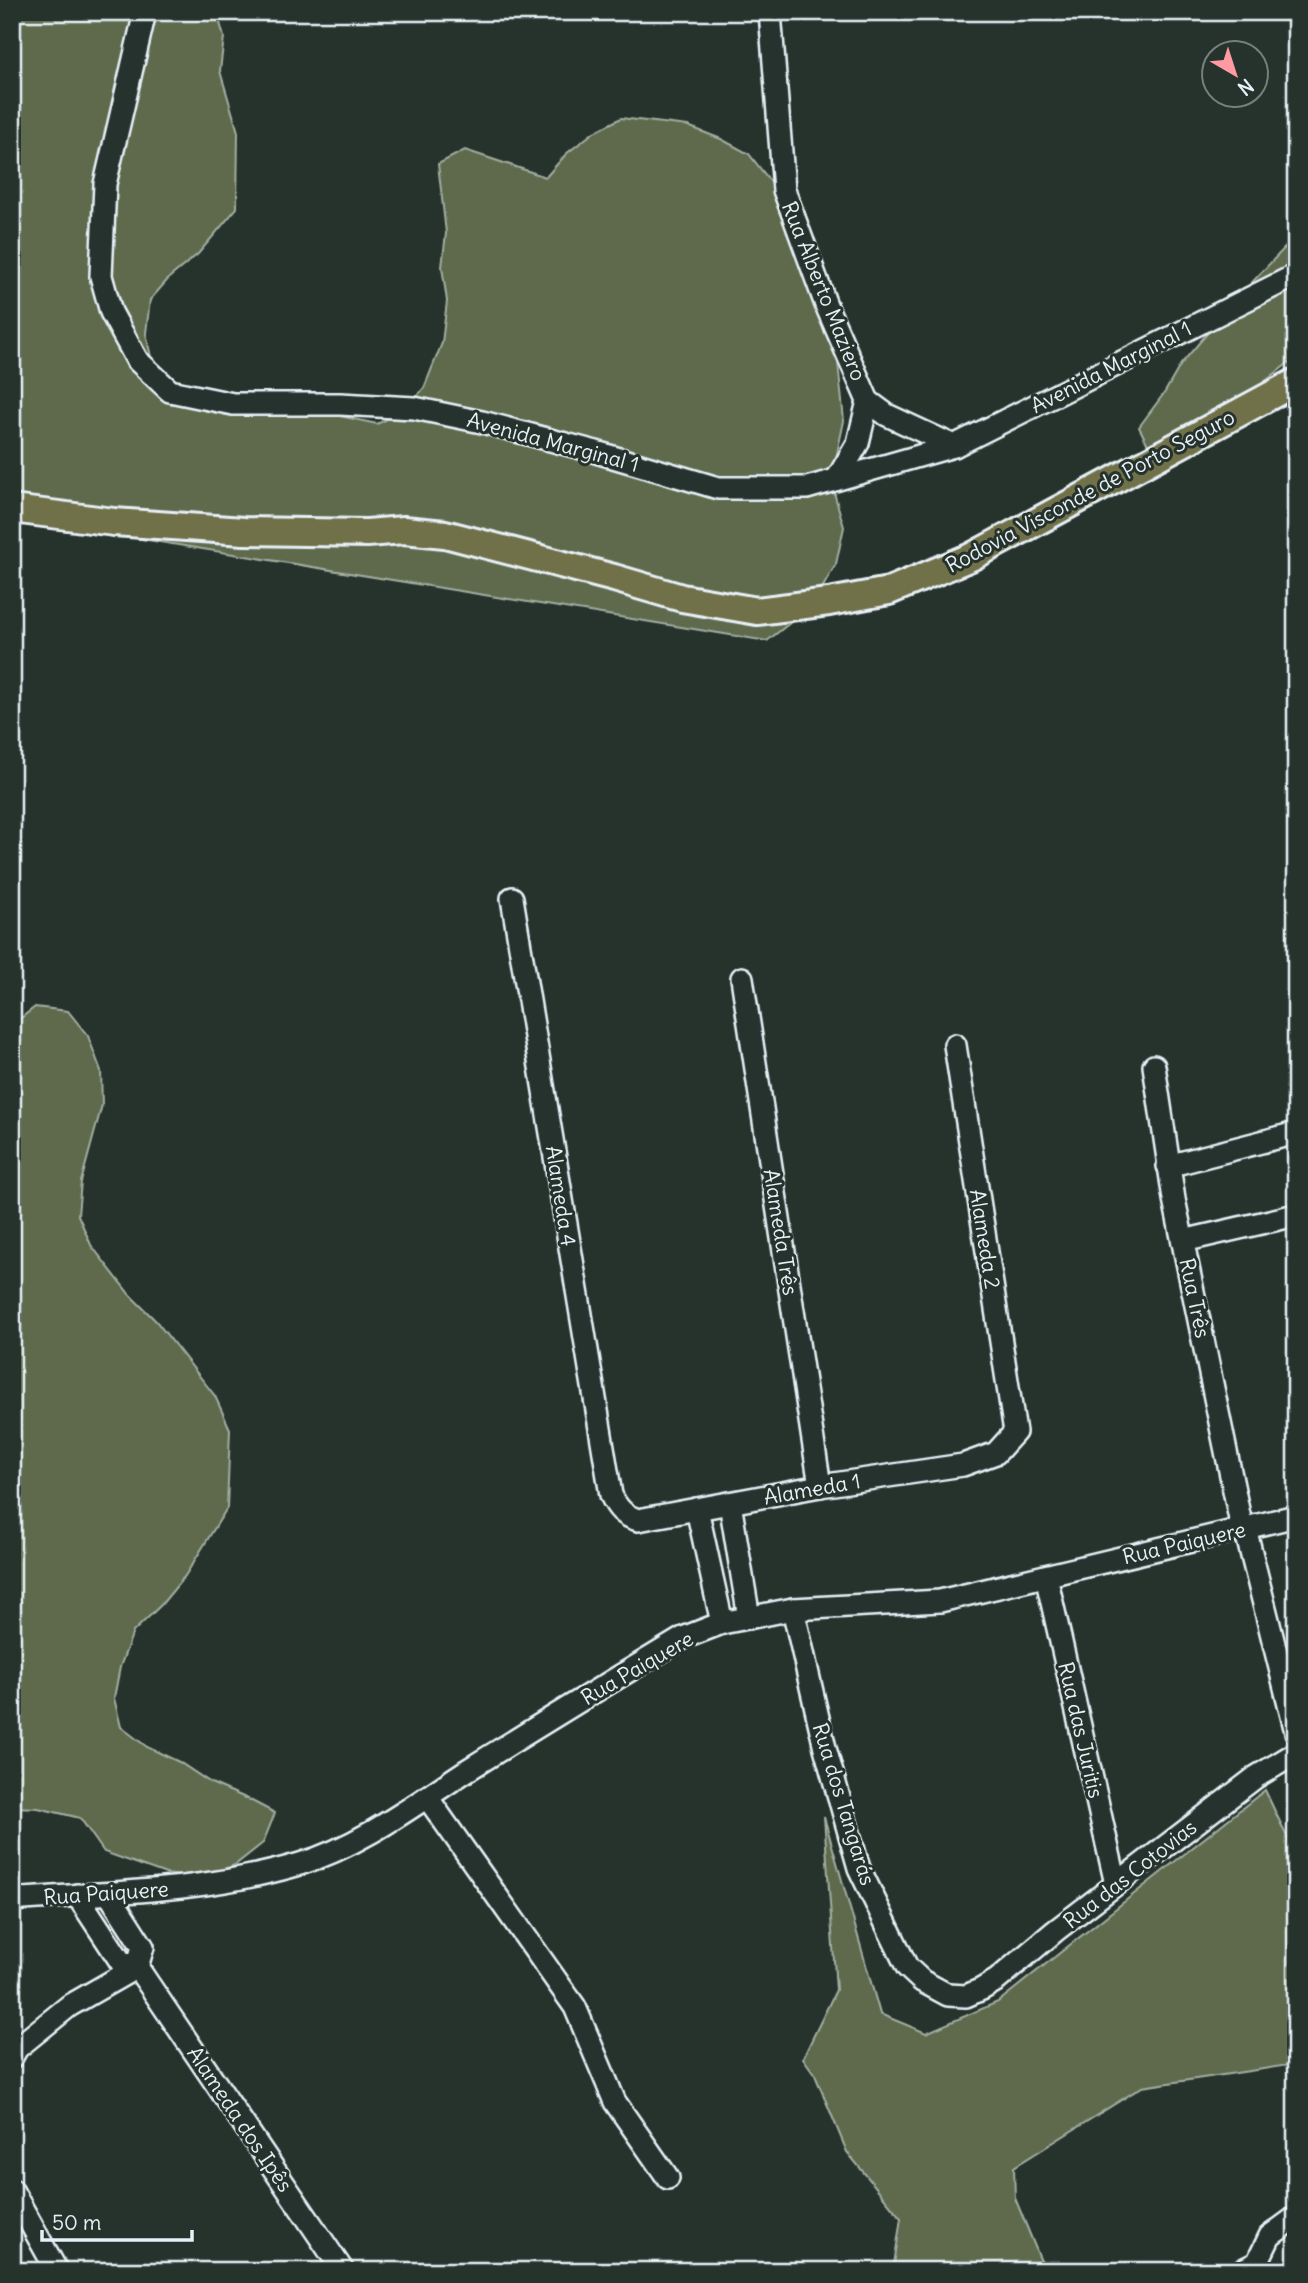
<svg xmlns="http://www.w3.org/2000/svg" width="1308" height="2283" font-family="Delius,sans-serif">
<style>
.green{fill:#5e6b4d;stroke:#a3aea2;stroke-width:2}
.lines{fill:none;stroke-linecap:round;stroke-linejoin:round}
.minor-casing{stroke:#e8f1f8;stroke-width:26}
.major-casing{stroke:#e8f1f8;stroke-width:32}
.minor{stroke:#26332d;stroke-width:21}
.major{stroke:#70704a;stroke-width:26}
.labels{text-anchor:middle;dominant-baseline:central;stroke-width:6;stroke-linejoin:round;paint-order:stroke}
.street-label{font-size:21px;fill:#e8f1f8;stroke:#26332d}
</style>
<rect width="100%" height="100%" fill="#26332d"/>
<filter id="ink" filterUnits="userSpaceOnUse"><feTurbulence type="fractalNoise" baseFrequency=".0143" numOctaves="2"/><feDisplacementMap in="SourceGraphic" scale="14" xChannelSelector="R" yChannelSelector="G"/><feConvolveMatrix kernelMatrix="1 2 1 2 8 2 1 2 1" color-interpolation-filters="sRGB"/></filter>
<g filter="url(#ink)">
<!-- green -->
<g class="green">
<path d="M12,12h205l7,25 -4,34 18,61 -1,76 -39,46 -28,23 -20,23 -4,33 8,39 23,20 79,14 84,10 37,8 27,-13 20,-23 18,-45 5,-42 -5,-34 4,-34 -8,-69 27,-14 81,27 20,-23 28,-22 27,-14 67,8 33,13 28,15 66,85 22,66 -1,38 8,78 -8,37 -1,38 9,31 -8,37 -16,28 -20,23 -33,26 -755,-123z"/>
<path d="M1296,236v121l-61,48 -82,50 -14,-28 26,-35 16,-28 59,-69z"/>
<path d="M35,1007l33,4 20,25 13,35 1,34 -21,77 -3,33 13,30 39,50 26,26 59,75 15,33 -3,79 -42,68 -24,29 -28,27 -13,35 -6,31 7,29 26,20 32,15 32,21 37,16 27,14 -12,30 -28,22 -36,13 -33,-4 -62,-22 -24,-34 -42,-10 -26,-1v-782z"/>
<path d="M1265,1790l31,66v208l-154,23 -128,80 1,31 30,73h-152l8,-53 -54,-66 -32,-77 -12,-17 33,-68 -12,-173 56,197 46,19 72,-31z"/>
</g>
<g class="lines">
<defs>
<g id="minor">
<path d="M145,12l-40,172 -4,92 10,36 26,48 33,31 63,13h107l74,4 68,14 114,30 122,36h89l147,-42 342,-171"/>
<path d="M770,12l14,178 42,115 42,96 -10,42 -21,36"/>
<path d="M868,401l19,14 67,31"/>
<path d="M512,898l99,597c6,13 13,21 27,25l182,-34 143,-21 33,-12 19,-21 -60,-387"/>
<path d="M742,978l78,508"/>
<path d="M1154,1066l20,133 68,330"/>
<path d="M1168,1166l128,-33"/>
<path d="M1183,1241l113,-26"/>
<path d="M730,1503l19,115"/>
<path d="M697,1509l25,114"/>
<path d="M1245,1528l51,204"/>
<path d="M1046,1576l70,308"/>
<path d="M793,1609l32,139 34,120 48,99 15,14 26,14 18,1 16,-7 15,-9 58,-49 201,-154 40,-24"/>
<path d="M427,1797l148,210 40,95 53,76"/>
<path d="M109,1894l34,53 -6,20"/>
<path d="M77,1895l44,67 16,5"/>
<path d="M12,1900c97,-8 194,-8 288,-36 60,-18 114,-59 166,-93 72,-45 144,-89 217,-133l39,-15 71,-14 147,-8 356,-85"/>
<path d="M137,1967l206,304"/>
<path d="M12,2057l5,-9 52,-42 68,-39"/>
<path d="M12,2190l45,81"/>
<path d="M1241,2271l16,-8 13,-27 26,-19"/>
</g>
<path id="major" d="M12,509l102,13 130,9 123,2 37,-3 41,4 169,44 68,20 75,13 72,-9 60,-11 82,-34 325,-175"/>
</defs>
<!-- minor casing -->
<use href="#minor" class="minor-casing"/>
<!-- major casing -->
<use href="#major" class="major-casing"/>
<!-- minor -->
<use href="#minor" class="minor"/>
<!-- major -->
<use href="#major" class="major"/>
</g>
</g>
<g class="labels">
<!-- street labels -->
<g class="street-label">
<text transform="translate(824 291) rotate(68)">Rua Alberto Maziero</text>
<text transform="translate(1111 367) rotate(-27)">Avenida Marginal 1</text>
<text transform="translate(553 442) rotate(15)">Avenida Marginal 1</text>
<text transform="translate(1090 491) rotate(-28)">Rodovia Visconde de Porto Seguro</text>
<text transform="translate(561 1196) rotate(81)">Alameda 4</text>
<text transform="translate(781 1232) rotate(81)">Alameda Três</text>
<text transform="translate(985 1239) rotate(81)">Alameda 2</text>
<text transform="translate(1195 1298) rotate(78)">Rua Três</text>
<text transform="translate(812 1489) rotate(-10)">Alameda 1</text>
<text transform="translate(1184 1543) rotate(-13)">Rua Paiquere</text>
<text transform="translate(637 1668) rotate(-30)">Rua Paiquere</text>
<text transform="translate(1081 1730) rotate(77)">Rua das Juritis</text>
<text transform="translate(844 1804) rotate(73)">Rua dos Tangarás</text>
<text transform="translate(1130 1874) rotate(-38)">Rua das Cotovias</text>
<text transform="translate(106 1893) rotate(-4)">Rua Paiquere</text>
<text transform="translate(240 2119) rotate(56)">Alameda dos Ipês</text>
</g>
</g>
<!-- margin -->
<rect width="1308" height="2283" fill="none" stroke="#26332d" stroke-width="42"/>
<rect x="21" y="21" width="1266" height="2241" fill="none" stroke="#e8f1f8" stroke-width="2.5" filter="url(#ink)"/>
<!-- north arrow -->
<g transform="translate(1235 74) rotate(141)"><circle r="33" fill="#26332d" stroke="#747f7e" stroke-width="2"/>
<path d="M0-5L12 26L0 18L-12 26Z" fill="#ff9aa2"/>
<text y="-10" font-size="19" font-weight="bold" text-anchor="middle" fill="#e8f1f8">N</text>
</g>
<!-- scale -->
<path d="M42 2230v10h150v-10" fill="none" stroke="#e8f1f8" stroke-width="3.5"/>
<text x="52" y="2230" font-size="21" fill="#e8f1f8" stroke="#26332d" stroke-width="5" paint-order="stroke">50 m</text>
</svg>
